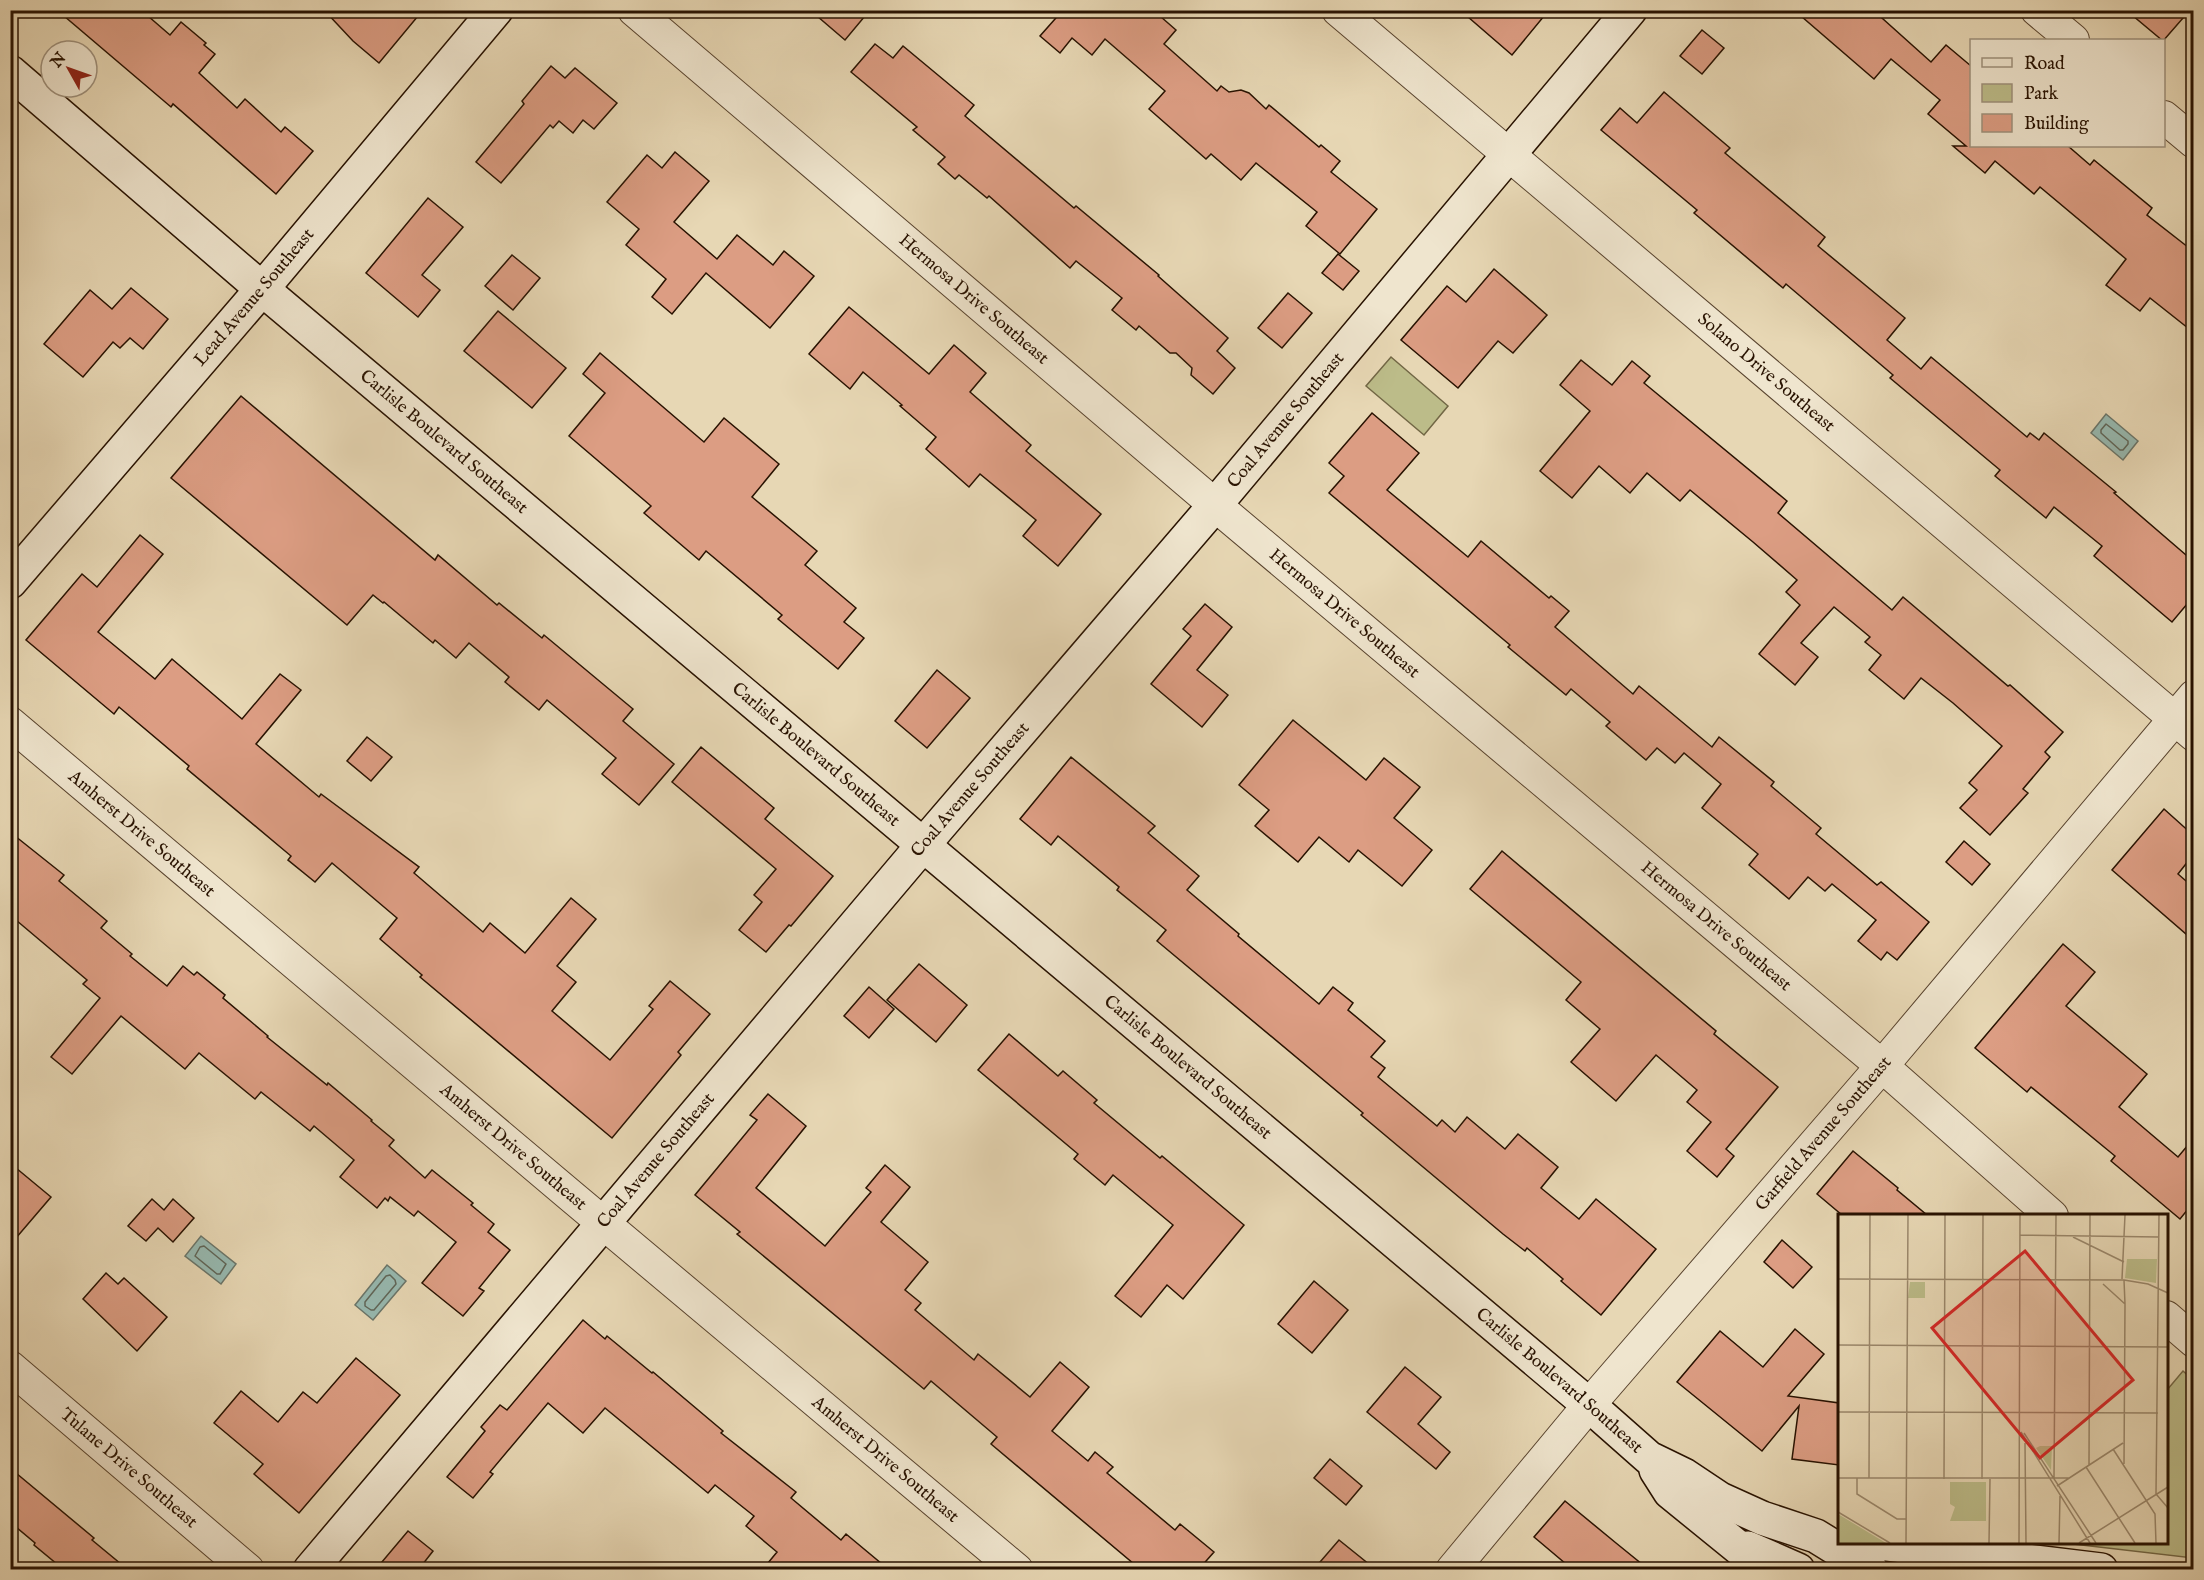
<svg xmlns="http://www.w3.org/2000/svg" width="2204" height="1580" font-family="'IM FELL English',serif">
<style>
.green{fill:#bcbc89;stroke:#726745;stroke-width:1.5}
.water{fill:#97b9b0;stroke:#6b766a;stroke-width:1.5}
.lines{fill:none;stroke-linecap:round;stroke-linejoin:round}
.shore{stroke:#606658;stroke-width:1.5}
.building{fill:#dc9d83;stroke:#281201;stroke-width:1.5}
.street-casing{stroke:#58432e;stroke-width:34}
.secondary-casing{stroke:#281201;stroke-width:36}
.street{stroke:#efe5ce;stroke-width:32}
.secondary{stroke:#efe5ce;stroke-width:33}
.labels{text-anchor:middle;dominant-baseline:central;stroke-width:6;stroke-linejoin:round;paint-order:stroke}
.street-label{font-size:18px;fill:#281201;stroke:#efe5ce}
.inset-road{fill:none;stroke:#9b886c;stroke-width:1.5}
.view{fill:#d62828;fill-opacity:0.15;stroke:#d62828;stroke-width:3}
.inset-edge{fill:none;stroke:#281201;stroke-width:3}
</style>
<rect width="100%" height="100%" fill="#e7d7b4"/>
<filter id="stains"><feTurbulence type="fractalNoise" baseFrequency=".00333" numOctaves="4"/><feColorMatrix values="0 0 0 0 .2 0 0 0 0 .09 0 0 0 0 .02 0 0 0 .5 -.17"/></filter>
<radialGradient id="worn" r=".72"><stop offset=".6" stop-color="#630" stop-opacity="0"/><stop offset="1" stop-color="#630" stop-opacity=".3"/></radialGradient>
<!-- green -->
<g class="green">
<path d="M1391,357l57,49 -24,29 -58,-49z"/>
<path d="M2183,1371l10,9v178l-120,-14 93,-2 1,-152z"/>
</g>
<!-- water -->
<g class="water">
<path d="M2106,414l32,27 -15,19 -32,-27z"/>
<path d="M201,1236l35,28 -15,20 -36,-28z"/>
<path d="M387,1265l19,16 -33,39 -18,-15z"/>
</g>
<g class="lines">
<!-- shore -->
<g class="shore">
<path d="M2106,424l22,17v3l-5,6h-3l-19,-17v-3z"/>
<path d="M204,1246l22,18 -6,10h-3l-22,-18 5,-9z"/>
<path d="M390,1275l5,5 1,4 -22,26h-3l-6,-4v-4l21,-26z"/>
</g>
</g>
<!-- building -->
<g class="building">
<path d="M57,10h84l29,25 11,-13 25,21 -2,2 11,9 -16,19 38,35 8,-9 36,33 4,-5 28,24 -37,43 -103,-90 -2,3z"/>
<path d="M324,10h99l-44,53 -26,-22z"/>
<path d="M810,10h60l-25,30z"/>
<path d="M1063,10h90l23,20 -12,14 53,47 4,-5 8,6 12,-2 8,3 17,16 3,-4 50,42 2,-2 19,16 -9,11 46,37 -37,45 -34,-28 11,-14 -61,-49 -15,17 -30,-26 -5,5 -57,-50 16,-18 -60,-52 -13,16 -20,-17 -12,15 -20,-17z"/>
<path d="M1460,10h89l-37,45z"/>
<path d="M1794,10h79l58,52 15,-17 25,21v80h97l22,19 4,-5 58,48 -5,7 46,36v81l-43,-34 -10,13 -34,-26 20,-26 -86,-72 -6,7 -39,-33 -10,12 -32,-27h13l-38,-32 12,-14 -49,-41 -17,20z"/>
<path d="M2126,10h64l-27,31z"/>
<path d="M1702,30l22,18 -22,26 -22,-18z"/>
<path d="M875,44l18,14 10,-12 71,59 -9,11 109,92 2,-2 83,69 -1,1 70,62 -11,13 18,17 -22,26 -22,-19 1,-7 -16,-15h-6l-31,-27 -3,4 -24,-20 10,-12 -46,-37 -6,7 -81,-72 -2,2 -28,-23 -4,4 -17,-15 7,-7 -32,-27 4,-3 -66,-55z"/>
<path d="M551,66l14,12 10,-10 42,35 -23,26 -11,-9 -10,13 -14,-12 -6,7 -3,-3 -49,58 -25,-21 48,-58 -2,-3z"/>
<path d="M1664,92l66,56 -5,5 100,84 -7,9 87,72 -18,22 34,29 10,-12 96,80 3,-4 9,7 5,-7 72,59 -2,1 79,68v36l-21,25 -78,-66 8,-10 -48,-39 -8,11 -51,-42 5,-6 -110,-92 3,-3 -107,-91 -3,4 -89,-75 3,-3 -96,-80 19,-22 17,15z"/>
<path d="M675,152l34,29 -35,41 43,37 20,-24 36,30 11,-14 30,25 -44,52 -64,-55 -34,41 -20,-17 14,-18 -40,-34 13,-16 -32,-27 40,-47 15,13z"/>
<path d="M428,198l35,29 -41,48 18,15 -22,27 -52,-44z"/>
<path d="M1338,254l21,17 -16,19 -21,-17z"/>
<path d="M512,255l28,23 -27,32 -28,-24z"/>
<path d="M1494,269l53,46 -34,38 -15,-12 -40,47 -57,-48 46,-54 19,16z"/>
<path d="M131,288l37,31 -25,30 -13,-11 -10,10 -7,-6 -30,35 -39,-33 46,-54 22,19z"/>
<path d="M1288,293l24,20 -30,35 -24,-20z"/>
<path d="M849,307l80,67 25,-29 32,28 -16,19 61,53 -5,6 75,63 -43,52 -35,-30 13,-16 -56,-46 -11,13 -43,-38 10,-12 -36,-31 2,-1 -39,-33 -13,17 -41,-35z"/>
<path d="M498,311l68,57 -34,40 -68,-57z"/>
<path d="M600,353l104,89 20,-24 55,46 -27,33 65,54 -12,14 51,43 -12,14 20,16 -26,31 -60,-50 4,-4 -76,-64 -7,9 -55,-47 7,-7 -82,-70 36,-43 -22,-19z"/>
<path d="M1581,360l31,25 20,-24 18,15 -6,7 143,118 -9,12 114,97 11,-13 105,89 2,-1 53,47 -18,20 5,5 -27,32 5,4 -38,42 -30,-27 17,-18 -8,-7 33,-37 -49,-43 -32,-25 -17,21 -35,-29 12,-15 -16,-13 5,-5 -36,-30 -33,36 17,14 -23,28 -36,-31 41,-49 -14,-13 11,-12 -44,-38 -63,-52 -10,11 -33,-28 -17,20 -31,-27 -27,32 -32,-27 50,-60 -30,-26z"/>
<path d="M241,396l194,164 3,-5 59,50 2,-2 43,35 2,-3 89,74 -10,12 51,43 -35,41 -37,-31 14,-16 -69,-58 -8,10 -34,-28 4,-5 -40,-34 -13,15 -21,-18 -2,3 -49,-41 -1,1 -10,-8 -26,30 -176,-147z"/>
<path d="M1372,413l47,40 -32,37 81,67 13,-16 68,57 2,-2 18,15 -14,16 78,67 6,-8 73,61 7,-10 55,45 -3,4 50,42 -5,6 61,51 4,-3 48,40 -32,38 -10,-8 -6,8 -23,-19 18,-21 -44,-36 -7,7 -17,-14 -19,22 -40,-34 9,-11 -56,-46 19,-24 -37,-31 -9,10 -18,-15 -11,12 -40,-34 4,-4 -39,-33 -5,6 -58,-48 2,-2 -181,-152 15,-17 -15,-13z"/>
<path d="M140,535l23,19 -65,78 57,47 17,-20 70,60 38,-45 21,16 -45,54 63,53 2,-3 98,73 -5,6 69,59 7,-9 35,30 46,-55 25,21 -39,47 19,16 -24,29 58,49 43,-51 -4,-3 21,-25 40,33 -32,38 3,3 -69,83 -192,-161 2,-2 -42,-36 17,-21 -65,-55 -17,19 -27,-22 3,-4 -104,-87 2,-3 -70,-59 -5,7 -88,-74 56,-66 15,13z"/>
<path d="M1205,604l27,23 -35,43 31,25 -26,32 -51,-43 40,-48 -8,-7z"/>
<path d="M937,670l33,28 -43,50 -32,-27z"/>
<path d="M1293,720l73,60 18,-22 36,29 -26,31 38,32 -30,36 -44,-36 -9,12 -30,-25 -21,25 -43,-36 14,-16 -30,-25z"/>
<path d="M367,737l25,20 -21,24 -24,-20z"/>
<path d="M701,747l73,61 -9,11 68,57 -42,50 -2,-1 -23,27 -27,-22 23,-28 -8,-7 22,-26 -104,-87z"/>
<path d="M1071,757l84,69 -7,7 51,43 -12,14 52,44 -1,2 81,68 14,-17 20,16 -5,7 37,31 -14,16 14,11 -7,9 59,49 5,-6 13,12 12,-15 38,32 13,-15 40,33 -17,21 38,31 17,-20 60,50 -55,66 -40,-34 2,-2 -36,-31 -2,3 -22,-17 -142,-119 2,-2 -206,-172 9,-11 -49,-40 2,-3 -61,-51 -7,9 -31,-26z"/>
<path d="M2164,809l29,26v20l-15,19 15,13v53l-81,-70z"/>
<path d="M10,832l54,43 -5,6 48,40 -6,7 31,26 -2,2 37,30 16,-20 11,9 3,-3 28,23 -2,3 45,38 -1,1 60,48 1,-2 44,37 -1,1 23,19 -5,6 36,32 7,-8 41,33 -2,2 23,19 -6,8 22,18 -31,38 5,3 -21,25 -41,-33 34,-41 -38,-31 -4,5 -24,-19 -2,4 -3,-3 -8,10 -37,-31 14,-17 -40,-34 -4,5 -49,-39 -6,7 -56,-46 -14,16 -64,-53 -49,58 -21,-17 49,-59 -17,-14 4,-4 -77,-65z"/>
<path d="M1964,841l26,23 -18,21 -26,-23z"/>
<path d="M1502,851l214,180 -2,3 64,53 -52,62 8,7 -17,21 -30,-26 24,-29 -24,-20 10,-12 -41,-35 -40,46 -45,-39 29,-33 -34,-29 15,-18 -111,-93z"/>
<path d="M2063,944l32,28 -29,34 81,68 -28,33 59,50 15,-18v64l-13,16 -69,-58 4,-5 -84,-69 -4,5 -52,-44z"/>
<path d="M919,964l48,41 -31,37 -49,-42z"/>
<path d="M869,987l25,22 -25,29 -25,-22z"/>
<path d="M1009,1034l49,42 5,-5 34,29 -3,3 66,55 2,-2 82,69 -61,74 -16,-14 -26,32 -26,-21 58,-71 -60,-50 -8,10 -31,-26 4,-5 -100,-84z"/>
<path d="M768,1094l38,32 -50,62 69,58 46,-54 -5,-4 19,-23 25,22 -29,35 47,40 -23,28 16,13 -6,7 59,50 4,-6 52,43 30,-35 29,25 -37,44 36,30 7,-9 18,15 -6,6 68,57 5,-6 34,28 -15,17h-59l-149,-125 6,-7 -66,-56 -7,8 -187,-155 3,-2 -45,-37 62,-75 -7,-5z"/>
<path d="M1853,1151l45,37 -1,2 30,25h-85l-25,-21z"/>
<path d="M10,1163l41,34 -41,48z"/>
<path d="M152,1199l12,11 9,-11 21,19 -21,24 -15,-14 -12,13 -18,-15z"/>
<path d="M1782,1240l30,27 -19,21 -29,-26z"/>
<path d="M106,1273l12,11 6,-6 43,39 -30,34 -54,-52z"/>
<path d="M1314,1281l34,29 -36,43 -34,-29z"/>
<path d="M583,1320l22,19 2,-3 45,37 1,-1 70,59 -2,2 75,59 -5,6 50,42 5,-6 42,35h-125l14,-17 -31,-26 8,-10 -39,-31 -7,8 -103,-85 -22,25 -35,-30 -58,69 3,2 -20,24 -26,-21 38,-46 -4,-4 19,-22 7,5z"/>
<path d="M1795,1329l29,25 -36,42 51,7v62l-47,-6 7,-53 -37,45 -85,-69 43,-51 43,36z"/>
<path d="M356,1358l44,37 -101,118 -45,-39 9,-10 -49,-41 27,-32 37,31 25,-30 14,11z"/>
<path d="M1405,1367l36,30 -23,27 32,28 -14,17 -69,-57z"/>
<path d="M1330,1459l32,27 -16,19 -32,-27z"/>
<path d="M10,1468l84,70 -2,2 35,29h-64l-29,-24 1,-2 -25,-21z"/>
<path d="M1565,1501l51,42 32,26h-76l-38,-32z"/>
<path d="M408,1531l25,20 -14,18h-43z"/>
<path d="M1339,1540l36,29h-61z"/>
</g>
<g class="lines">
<defs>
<g id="street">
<path id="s1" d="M634,10l581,495 667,561 170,150"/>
<path id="s2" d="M1338,10l856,725"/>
<path d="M2037,10l36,30"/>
<path d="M2164,117l30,25"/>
<path id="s3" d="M10,723l561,473 446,374"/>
<path d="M2166,1317l28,24"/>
<path id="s4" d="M10,1367l238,203"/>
<path id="s5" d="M1452,1570l137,-165 293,-339 312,-370"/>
</g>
<g id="secondary">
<path id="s6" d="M10,72l252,217 1327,1116 60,53 35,17 36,24 42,19 54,18 55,34"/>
<path id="s7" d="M10,582l252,-293 234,-279"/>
<path d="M1656,1470l14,22 96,78"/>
<path d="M1871,1542l230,28"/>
<path d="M1748,1548l50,22"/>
<path id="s8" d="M310,1570l613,-725 292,-340 415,-495"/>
</g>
</defs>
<!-- street casing -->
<use href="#street" class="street-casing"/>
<!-- secondary casing -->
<use href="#secondary" class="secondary-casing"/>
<!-- street -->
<use href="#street" class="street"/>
<!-- secondary -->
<use href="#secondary" class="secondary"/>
</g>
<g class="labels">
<!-- street labels -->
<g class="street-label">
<text stroke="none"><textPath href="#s7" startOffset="375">Lead Avenue Southeast</textPath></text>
<text stroke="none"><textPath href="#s1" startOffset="446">Hermosa Drive Southeast</textPath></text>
<text stroke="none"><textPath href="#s2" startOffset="561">Solano Drive Southeast</textPath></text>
<text stroke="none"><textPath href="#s8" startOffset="1508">Coal Avenue Southeast</textPath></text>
<text stroke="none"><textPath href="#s6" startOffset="570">Carlisle Boulevard Southeast</textPath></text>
<text stroke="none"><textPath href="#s1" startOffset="932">Hermosa Drive Southeast</textPath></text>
<text stroke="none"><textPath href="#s6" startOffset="1056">Carlisle Boulevard Southeast</textPath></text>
<text stroke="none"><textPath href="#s8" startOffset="1022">Coal Avenue Southeast</textPath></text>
<text stroke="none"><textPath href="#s3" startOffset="172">Amherst Drive Southeast</textPath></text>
<text stroke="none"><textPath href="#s1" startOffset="1418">Hermosa Drive Southeast</textPath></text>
<text stroke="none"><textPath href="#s6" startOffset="1542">Carlisle Boulevard Southeast</textPath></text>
<text stroke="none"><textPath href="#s5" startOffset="573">Garfield Avenue Southeast</textPath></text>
<text stroke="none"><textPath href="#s3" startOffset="658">Amherst Drive Southeast</textPath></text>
<text stroke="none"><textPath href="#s8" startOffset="536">Coal Avenue Southeast</textPath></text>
<text stroke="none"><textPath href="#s6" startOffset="2028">Carlisle Boulevard Southeast</textPath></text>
<text stroke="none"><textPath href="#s3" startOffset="1144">Amherst Drive Southeast</textPath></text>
<text stroke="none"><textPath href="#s4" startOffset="156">Tulane Drive Southeast</textPath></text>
</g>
</g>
<!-- overview -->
<g transform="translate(1838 1214)">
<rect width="330" height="330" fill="#e7d7b4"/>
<path d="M289,45h30l-1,24 -31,-5zM72,68h15v16h-17zM202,232h12l-1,24 -15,-22zM112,268h36v39h-36l5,-14 -5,-3zM0,300l48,29h-48z" fill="#bcbc89"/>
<path class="inset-road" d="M321,1l-3,279 12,14M182,21l139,2M235,23l51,25M0,65l286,1 24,4 20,9M284,65l3,-64M286,66l1,24M265,70l22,20 -1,160M0,131l330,2M0,198l320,1M183,218l69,111M186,219l72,110M187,229l1,100M275,235l42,65 1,29M251,251l1,-250M248,253l49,76M0,264h231M19,264v16l40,25h9M31,264l1,-263M106,265l1,-264M144,265l1,-264M216,265l2,-264M219,272l66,-43M0,298l52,31M68,329l2,-328M151,329l1,-64M181,329l1,-328M221,329l1,-47M241,329l89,-56"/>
<path class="view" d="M187,37l108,129 -93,78 -108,-130z"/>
<rect width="330" height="330" class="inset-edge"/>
</g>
<!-- margin -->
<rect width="2204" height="1580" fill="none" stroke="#e7d7b4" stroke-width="36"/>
<rect x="12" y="12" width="2180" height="1556" fill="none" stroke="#281201" stroke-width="3"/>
<rect x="18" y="18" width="2168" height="1544" fill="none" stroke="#281201" stroke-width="1.5"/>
<!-- legend -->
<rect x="1970" y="39" width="195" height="108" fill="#efe5ce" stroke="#9f917c" stroke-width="1.5"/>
<rect x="1982" y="58" width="30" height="9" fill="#efe5ce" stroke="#9f917c" stroke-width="1.5"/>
<text x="2024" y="69" font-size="18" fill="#281201">Road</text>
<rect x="1982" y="84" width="30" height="18" fill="#bcbc89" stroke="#9f917c" stroke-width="1.5"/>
<text x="2024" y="99" font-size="18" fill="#281201">Park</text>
<rect x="1982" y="114" width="30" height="18" fill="#dc9d83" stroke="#9f917c" stroke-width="1.5"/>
<text x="2024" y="129" font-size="18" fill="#281201">Building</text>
<!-- north arrow -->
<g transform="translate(69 69) rotate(310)"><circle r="28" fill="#efe5ce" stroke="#9f917c" stroke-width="1.5"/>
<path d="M0-4.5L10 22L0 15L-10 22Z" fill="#8f2418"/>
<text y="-9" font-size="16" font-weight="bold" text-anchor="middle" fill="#281201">N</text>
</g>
<rect width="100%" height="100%" filter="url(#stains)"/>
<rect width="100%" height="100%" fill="url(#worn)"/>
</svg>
